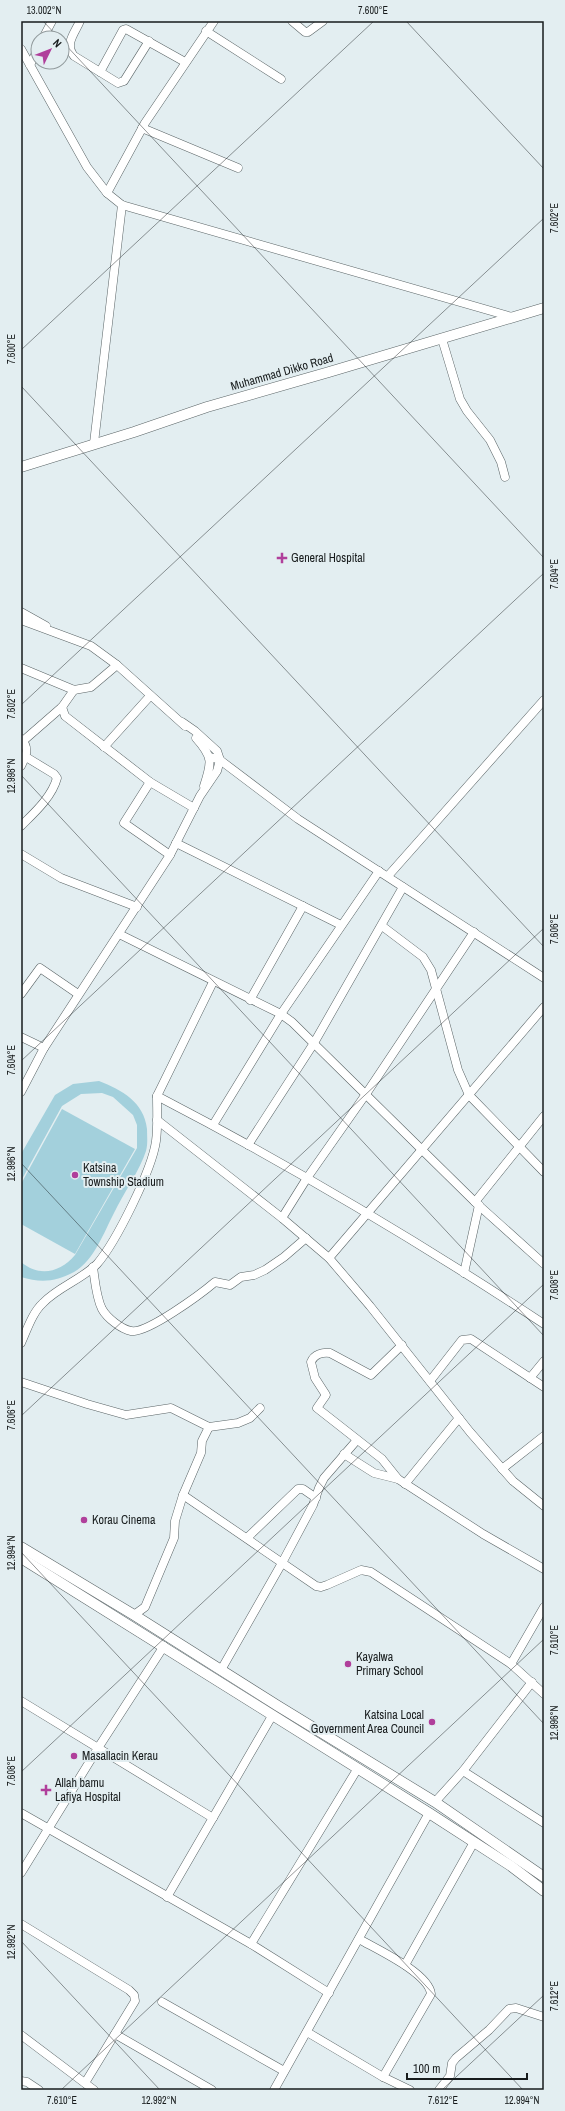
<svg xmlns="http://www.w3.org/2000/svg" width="565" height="2111" font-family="'Archivo Narrow',sans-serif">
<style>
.green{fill:#a3d0dc}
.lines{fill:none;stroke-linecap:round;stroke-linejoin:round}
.minor-casing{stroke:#5a6466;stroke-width:9}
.major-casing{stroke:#5a6466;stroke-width:11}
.minor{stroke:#fff;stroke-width:8}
.major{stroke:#fff;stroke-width:10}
.ticks{fill:none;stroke:#171b1c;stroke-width:1;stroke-opacity:0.45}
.poi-dot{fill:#b03f9b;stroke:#e3eef1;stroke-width:1.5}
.labels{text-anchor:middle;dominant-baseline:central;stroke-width:4;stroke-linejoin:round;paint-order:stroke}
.street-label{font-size:12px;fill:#171b1c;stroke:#e3eef1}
.poi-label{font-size:12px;fill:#171b1c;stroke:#e3eef1;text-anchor:start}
.neatline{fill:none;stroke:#171b1c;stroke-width:1.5}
.ticks-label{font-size:10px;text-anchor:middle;fill:#171b1c}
</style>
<rect width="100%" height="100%" fill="#e3eef1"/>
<!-- green -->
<g class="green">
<path d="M99,1081c23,9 45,21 48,48 0,7 1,15 -1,22 -6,19 -23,43 -32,62 -10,19 -20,48 -40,59 -18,10 -34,11 -53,5v-15c18,15 39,11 54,-7l62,-107v-23l-4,-10 -20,-18 -11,-4 -21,1 -19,12 -41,75v-27l34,-59 18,-11z"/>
<path d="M62,1109l73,40 -60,105 -54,-30v-40z"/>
</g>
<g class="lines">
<defs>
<g id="minor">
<path d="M80,21c-5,12 -16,23 -6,35l44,27 6,-2 25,-40"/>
<path d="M292,21l13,11h3l15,-11"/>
<path d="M206,31l75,48"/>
<path d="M43,38l9,-17"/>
<path d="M21,49l66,118 20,26 15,12 390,112"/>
<path d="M30,65l8,-16"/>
<path d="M100,72l23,-42 3,-1 59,33"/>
<path d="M142,128l96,40"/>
<path d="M107,193l38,-70 69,-102"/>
<path d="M442,339l18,60 7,12 23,29 11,22 4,15"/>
<path d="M94,443l28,-238"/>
<path d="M21,612l25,14"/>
<path d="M21,620l70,26 26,19 68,61"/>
<path d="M21,668l53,22 17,-3 26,-22"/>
<path d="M62,707l3,9 85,66 44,26"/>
<path d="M196,738c17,19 16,24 8,48"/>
<path d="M21,739c9,9 5,17 0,27"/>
<path d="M23,741l39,-34 12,-17"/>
<path d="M104,747l46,-51"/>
<path d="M210,757l10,3 78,59 246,159"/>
<path d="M150,782l-26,41 46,32"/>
<path d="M21,826c13,-13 31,-29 36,-48l-3,-4 -28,-17"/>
<path d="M176,843l165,82"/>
<path d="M21,854l40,24 76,29"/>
<path d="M388,876l156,-176"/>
<path d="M382,926l41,31 8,13 27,100 11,25 75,77"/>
<path d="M119,934l162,80 11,8 183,180 69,62"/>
<path d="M213,982l-56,114c133,69 262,146 387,228"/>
<path d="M21,994l19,-26 38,26"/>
<path d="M250,1000l53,-94"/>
<path d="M21,1037l23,11"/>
<path d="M21,1092l23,-44 126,-193 30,-59 17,-25 3,-11 -3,-9 -22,-20 -13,-9"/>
<path d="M157,1120l125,98 47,40 41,48 100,126 43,49 31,25"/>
<path d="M213,1125l68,-111 98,-143"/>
<path d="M248,1145l66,-102 89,-156"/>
<path d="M475,1202l69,-86"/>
<path d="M282,1218l25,-40 59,-84 108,-162"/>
<path d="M329,1258l215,-251"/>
<path d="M93,1267c2,14 3,30 9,42 5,9 19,20 29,22 16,3 71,-38 84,-49l15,3 11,-8 13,-2 11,-5 19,-13 22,-19"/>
<path d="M464,1273l15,-68"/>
<path d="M21,1343c6,-13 11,-30 22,-40 15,-16 38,-23 54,-39 19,-22 55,-94 59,-123 2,-15 1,-30 1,-45"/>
<path d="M530,1378l14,-17"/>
<path d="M430,1381l32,-41 9,-1 73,48"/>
<path d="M21,1382l66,22 39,11 45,-7 38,19 29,-4 12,-5 10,-10"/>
<path d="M344,1454l30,19 24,6 85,55 61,35"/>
<path d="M502,1469l42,-33"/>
<path d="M398,1479l-16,-20 -65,-51 9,-13 -11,-17 -4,-16c3,-8 12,-10 19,-9l41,22 31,-30"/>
<path d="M405,1484l54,-66"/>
<path d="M183,1495l133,91 5,1 6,-2 34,-15 10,2 140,92 33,30"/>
<path d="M247,1538l51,-49h5l13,9"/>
<path d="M134,1615l11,-8 29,-69 1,-17 8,-26 18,-42 1,-12 7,-14"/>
<path d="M511,1664l33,-57"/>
<path d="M221,1670l61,-107 31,-58 6,-17 5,-10 33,-38"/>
<path d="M21,1701l192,117"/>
<path d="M463,1771l81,52"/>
<path d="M435,1802l28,-31 69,-89"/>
<path d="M21,1813l230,131 78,49"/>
<path d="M21,1873l77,-125 66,-102"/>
<path d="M167,1897l105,-181"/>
<path d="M21,1924l108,66 5,5 1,6 -50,82"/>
<path d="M359,1939c17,10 70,34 72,55l-48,83"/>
<path d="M251,1944l107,-176"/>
<path d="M405,1965l69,-123"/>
<path d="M162,2002l122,69"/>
<path d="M307,2032l76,45 27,13"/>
<path d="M115,2034l97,56"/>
<path d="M21,2035l73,55"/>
<path d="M21,2081l6,1 12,8"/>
<path d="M274,2090l155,-277"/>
<path d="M439,2090l11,-14 2,-13 4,-5 33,-28 20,-21 7,-1 28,9"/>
</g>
<g id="major">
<path d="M21,467l113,-35 73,-25 122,-35 215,-64"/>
<path d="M21,1547l113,68 144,91 157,96 109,75"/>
<path d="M21,1558l408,255 82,53 33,25"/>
</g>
</defs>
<!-- minor casing -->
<use href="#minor" class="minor-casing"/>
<!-- major casing -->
<use href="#major" class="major-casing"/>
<!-- minor -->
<use href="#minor" class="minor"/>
<!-- major -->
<use href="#major" class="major"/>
</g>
<!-- ticks -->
<path class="ticks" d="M43,21l16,17M406,21l138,148M62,41l482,517M21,350l353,-329M21,386l523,561M21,705l523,-487M21,775l523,561M21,1061l523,-488M21,1163l523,561M21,1416l523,-488M21,1552l502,538M21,1772l523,-488M21,1941l139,149M61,2090l483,-451M442,2090l102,-95"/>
<!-- markers -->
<g class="poi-dot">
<path d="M280 552h4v4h4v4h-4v4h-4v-4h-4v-4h4z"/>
<circle cx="75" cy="1175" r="4"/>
<circle cx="84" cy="1520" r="4"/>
<circle cx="348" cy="1664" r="4"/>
<circle cx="432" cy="1722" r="4"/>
<circle cx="74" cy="1756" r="4"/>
<path d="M44 1784h4v4h4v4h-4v4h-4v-4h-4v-4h4z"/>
</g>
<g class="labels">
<!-- street labels -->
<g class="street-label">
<text transform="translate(282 372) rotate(-16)">Muhammad Dikko Road</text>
</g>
<!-- poi labels -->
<g class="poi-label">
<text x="291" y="558">General Hospital</text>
<text x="83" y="1168">Katsina<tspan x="83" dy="14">Township Stadium</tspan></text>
<text x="92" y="1520">Korau Cinema</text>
<text x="356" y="1657">Kayalwa<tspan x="356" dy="14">Primary School</tspan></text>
<text x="424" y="1715" text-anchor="end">Katsina Local<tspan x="424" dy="14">Government Area Council</tspan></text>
<text x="82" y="1756">Masallacin Kerau</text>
<text x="55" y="1783">Allah bamu<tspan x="55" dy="14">Lafiya Hospital</tspan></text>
</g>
</g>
<!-- border -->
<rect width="565" height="2111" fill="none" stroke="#e3eef1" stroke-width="44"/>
<!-- north arrow -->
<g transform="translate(50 50) rotate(47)"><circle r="19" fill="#e3eef1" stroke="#919a9c"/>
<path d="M0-3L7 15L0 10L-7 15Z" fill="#b03f9b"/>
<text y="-6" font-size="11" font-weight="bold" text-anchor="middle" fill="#171b1c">N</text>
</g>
<!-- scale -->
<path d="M407 2073v6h120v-6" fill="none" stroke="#171b1c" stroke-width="2"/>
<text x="413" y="2073" font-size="12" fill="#171b1c" stroke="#e3eef1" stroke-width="3" paint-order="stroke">100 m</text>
<rect x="22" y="22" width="521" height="2067" class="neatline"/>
<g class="ticks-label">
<text x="44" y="14">13.002°N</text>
<text x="373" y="14">7.600°E</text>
<text transform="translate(554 218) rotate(-90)" y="4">7.602°E</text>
<text transform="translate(11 349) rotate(-90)" y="4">7.600°E</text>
<text transform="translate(554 574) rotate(-90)" y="4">7.604°E</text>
<text transform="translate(11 704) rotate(-90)" y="4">7.602°E</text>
<text transform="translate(11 776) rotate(-90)" y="4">12.998°N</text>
<text transform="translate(554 929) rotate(-90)" y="4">7.606°E</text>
<text transform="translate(11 1060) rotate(-90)" y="4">7.604°E</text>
<text transform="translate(11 1164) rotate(-90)" y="4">12.996°N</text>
<text transform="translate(554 1285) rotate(-90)" y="4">7.608°E</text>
<text transform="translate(11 1415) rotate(-90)" y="4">7.606°E</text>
<text transform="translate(11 1553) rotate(-90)" y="4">12.994°N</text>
<text transform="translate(554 1640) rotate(-90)" y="4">7.610°E</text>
<text transform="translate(554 1723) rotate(-90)" y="4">12.996°N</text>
<text transform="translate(11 1771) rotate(-90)" y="4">7.608°E</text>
<text transform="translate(11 1942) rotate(-90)" y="4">12.992°N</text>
<text transform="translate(554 1996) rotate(-90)" y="4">7.612°E</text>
<text x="62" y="2104">7.610°E</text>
<text x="159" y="2104">12.992°N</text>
<text x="443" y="2104">7.612°E</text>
<text x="522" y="2104">12.994°N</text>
</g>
</svg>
